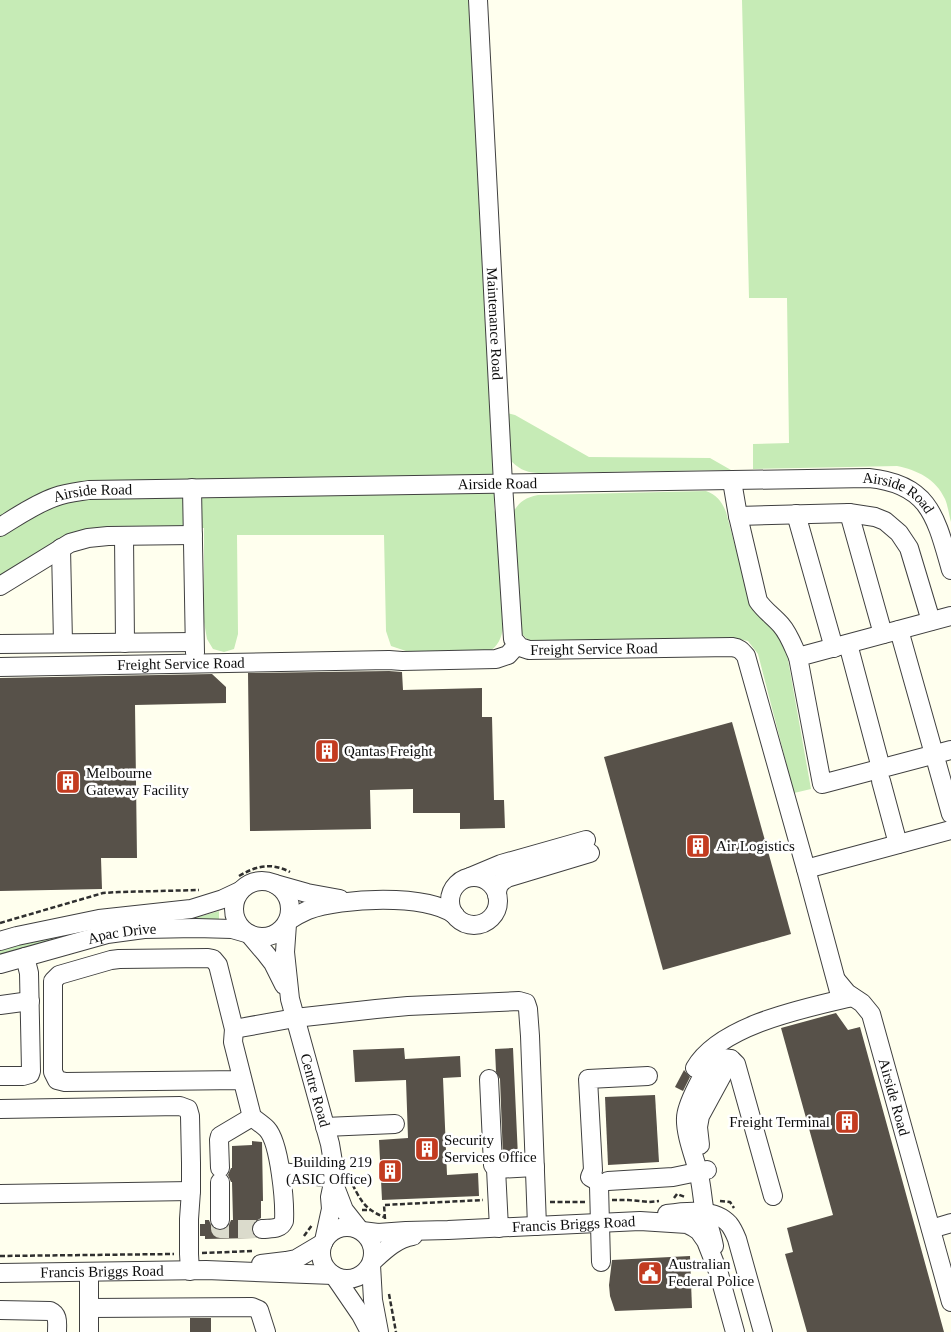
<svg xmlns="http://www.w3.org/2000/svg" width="951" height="1332" font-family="Georgia,serif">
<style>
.green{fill:#c6ebb6}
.building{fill:#575149}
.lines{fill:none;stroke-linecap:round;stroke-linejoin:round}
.minor-tunnel{stroke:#dbdbcc;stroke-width:18;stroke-dasharray:18 9;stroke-linecap:butt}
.minor-casing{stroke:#404040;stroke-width:20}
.path{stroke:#2f2f2f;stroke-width:2.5;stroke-dasharray:5 2.5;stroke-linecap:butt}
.minor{stroke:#fff;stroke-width:18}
.labels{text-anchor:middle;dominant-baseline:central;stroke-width:5;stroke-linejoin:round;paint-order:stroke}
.street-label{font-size:15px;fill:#0d0d0d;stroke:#fff}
.poi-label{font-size:15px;fill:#0d0d0d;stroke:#fff;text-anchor:start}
</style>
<rect width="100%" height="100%" fill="#ffe"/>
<!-- green -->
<g class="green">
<path d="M0,0h469l11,224 14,244v41l3,9 6,109c-1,10 -5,20 -15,25h-79l-18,-6 -5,-15 -2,-96h-147l1,99 -4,15 -10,3 -11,-3 -6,-10 -3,-17v-94l-109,1 -14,2 -11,4 -70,43z"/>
<path d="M742,0h209v522c-2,-7 -3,-16 -6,-23 -9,-20 -28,-29 -48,-33l-144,3v-25l36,-1 -2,-145h-38z"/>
<path d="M507,413l8,2 74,42 121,1 21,12 -194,3c-13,-1 -19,-5 -27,-13z"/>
<path d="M706,491c11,4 16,11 20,21l25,94 3,6 21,18 10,13 26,146 -17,4 -36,-139 -10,-13 -14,-3 -194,5c-11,-1 -16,-6 -22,-14l-6,-115c7,-12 12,-16 26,-19z"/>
<path d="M219,911v9l-219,37v-9l72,-16 130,-16z"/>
</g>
<!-- building -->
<g class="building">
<path d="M389,671l13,1 1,18 79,-2v29h10l2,83h10l1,28 -45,1v-16h-47v-24l-43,1 1,39 -121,2 -2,-158z"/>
<path d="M212,674l14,13v16l-91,2 2,153h-36l1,31 -102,2v-213z"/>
<path d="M732,722l59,212 -128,36 -59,-213z"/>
<path d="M836,1013l12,17 12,-3 84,305h-137l-22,-78 8,-2 -6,-24 46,-13 -52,-187z"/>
<path d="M404,1048l1,11 55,-3 1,21 -18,1 4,97 31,-2 1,23 -97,4 -3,-60 29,-2 -2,-58 -51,2 -2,-32z"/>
<path d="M513,1048l5,109 -15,1 -3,-79 -4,-7 -1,-23z"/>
<path d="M684,1070l6,7 -7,14 -8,-4z"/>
<path d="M655,1095l4,67 -51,3 -3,-68z"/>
<path d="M252,1141l10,1 1,59h-2v17l-5,3 -3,3 -2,5 2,6 4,3 -52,1v-3h-5v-12h5v-4h4l2,5 3,4 6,2 6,-2 3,-4 2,-5h2l-1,-38h-1l-3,-7 3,-7h1v-22l20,-1z"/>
<path d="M690,1256l2,52 -77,3 -5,-15 -1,-11 3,-25z"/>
<rect x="190" y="1318" width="21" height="14"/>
</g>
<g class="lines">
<!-- minor-tunnel -->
<path class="minor-tunnel" d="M220,1220v9h42"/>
<defs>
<g id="minor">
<path id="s1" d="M478,0l25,484 10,155 7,8 9,3 203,-3c7,1 9,3 14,9l60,213 35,130"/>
<path d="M732,481l6,35 20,85c6,9 15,15 23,24 8,9 12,21 17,32"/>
<path d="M192,488l3,165"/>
<path d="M849,513l34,121"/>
<path d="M796,514l38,134"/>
<path d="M738,516l111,-3 26,4 10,4 14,12 10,15 22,73"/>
<path id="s2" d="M0,527c18,-11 35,-23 55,-30 11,-4 22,-5 34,-7l780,-12c61,6 67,40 82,92"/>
<path d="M124,536l1,107"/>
<path d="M61,548l2,95"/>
<path d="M0,586l70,-43 18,-5 20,-2 85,-1"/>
<path d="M951,616l-153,41 24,127 129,-34"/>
<path d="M899,630l35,124"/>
<path d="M0,644l194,-2"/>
<path d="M848,644l33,124"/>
<path id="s3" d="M0,667l389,-7 13,1 94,-2 12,-4 9,-10"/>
<path d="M937,764l14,50"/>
<path d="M881,781l17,63"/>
<path d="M806,869l145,-39"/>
<path d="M470,877l31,-13 85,-24"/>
<circle cx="474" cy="901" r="24"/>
<circle cx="262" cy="909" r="28"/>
<path d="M275,884l32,9 33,6"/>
<path d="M497,895c0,-8 2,-12 10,-17l83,-25"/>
<path d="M288,921c6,-4 13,-8 20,-11 33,-12 118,-17 147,5"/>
<path id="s4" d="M287,924l-2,28 5,47 40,145 3,18 1,16 -4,19 1,12 -7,32"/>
<path d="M249,934l17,20 7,9 11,22"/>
<path d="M0,941l17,-5 82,-17 92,-10 32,-10 17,-8"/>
<path id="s5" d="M0,964l107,-30 37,-5 52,-1 36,1 14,4"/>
<path id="s6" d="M837,981l10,12 15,10 9,11 80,288"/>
<path d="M0,1005l30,-4"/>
<path d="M234,1029l61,-11 81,-9 32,-3 111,-5 7,2 2,6 2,27 7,190"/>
<path d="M695,1068c25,-43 110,-60 157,-71"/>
<path d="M0,1076h23l7,-2 1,-3 -2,-98 -4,-16"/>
<path d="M489,1079l4,86 3,4 3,59"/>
<path d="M242,1080l-177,2 -8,-2 -4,-8v-91l6,-6 52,-15 8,-1 89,-1 5,1 5,6 16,64 -1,13 19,75c5,4 11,8 15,12 13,14 18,73 17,92 -4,9 -13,7 -22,8"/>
<path d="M0,1109l180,-3 8,3 2,7 1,47v28l-2,28v35l1,17"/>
<path d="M325,1127l70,-3"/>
<path d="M700,1145l-2,-18 2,-11 31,-57"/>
<path d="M220,1168l-1,-28 1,-4 32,-19"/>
<path d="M496,1169l39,-2"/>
<path d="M281,1172l53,6"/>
<path d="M608,1181l65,-4 34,-7"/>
<path d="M220,1182v38"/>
<path d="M334,1184l10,26 15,19"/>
<path d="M0,1194l191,-3"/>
<path d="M667,1214c19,-3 48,-6 62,10 4,5 6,10 8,15l26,93"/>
<circle cx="347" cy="1253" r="26"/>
<path d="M931,1229l20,-6"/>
<path id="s7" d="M362,1231l16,2 28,-2 42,-1 192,-9 47,3 6,3 6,4 7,10 13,33 16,58"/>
<path d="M714,1246c-2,-11 -6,-22 -9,-33 -3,-14 -3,-28 -7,-42 -4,-15 -13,-38 -12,-53 0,-12 19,-51 29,-57 8,-4 15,-4 21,3l37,132"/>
<path d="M373,1261c12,-11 23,-22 40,-25"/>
<path d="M601,1262l-2,-76 -2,-5 -7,-4 3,-7 -5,-91 60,-3"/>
<path d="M261,1264l25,-3 10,-2 27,-16"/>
<path d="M371,1265l2,35 6,32"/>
<path id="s8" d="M0,1273l206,-3 127,5"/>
<path d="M335,1277l26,38 9,17"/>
<path d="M90,1308l162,-1 7,3 7,22"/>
<path d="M0,1310l50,1c9,4 7,12 7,21"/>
<path d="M89,1332v-60"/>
</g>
</defs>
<!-- minor casing -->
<use href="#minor" class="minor-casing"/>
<!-- path -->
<g class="path">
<path d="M239,876c17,-10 32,-14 51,-4"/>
<path d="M0,923l103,-30 16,-1 80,-2"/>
<path d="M349,1178c11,20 13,30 35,39"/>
<path d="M674,1198l3,-4 8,3"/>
<path d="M612,1200h16l21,2 10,-1"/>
<path d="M720,1201l10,1 4,6"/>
<path d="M550,1202h37"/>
<path d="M362,1210h8"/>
<path d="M385,1219l-1,-14 99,-5"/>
<path d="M304,1236l8,-11"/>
<path d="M202,1253l52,-2"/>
<path d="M0,1256l174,-2"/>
<path d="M389,1294l7,38"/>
</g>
<!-- minor -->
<use href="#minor" class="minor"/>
</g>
<!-- icons -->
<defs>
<symbol id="building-square" viewBox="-11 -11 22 22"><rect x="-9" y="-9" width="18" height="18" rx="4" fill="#c33b20" stroke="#fff"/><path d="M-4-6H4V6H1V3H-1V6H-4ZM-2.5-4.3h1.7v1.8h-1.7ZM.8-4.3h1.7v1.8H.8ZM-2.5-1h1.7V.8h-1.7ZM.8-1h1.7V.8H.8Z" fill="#fff"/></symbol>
<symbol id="civic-square" viewBox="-11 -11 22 22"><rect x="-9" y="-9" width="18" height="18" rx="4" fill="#c33b20" stroke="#fff"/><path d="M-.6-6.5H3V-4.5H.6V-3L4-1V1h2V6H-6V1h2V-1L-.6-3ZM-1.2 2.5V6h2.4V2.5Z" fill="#fff"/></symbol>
</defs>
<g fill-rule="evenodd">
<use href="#building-square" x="313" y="737" width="28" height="28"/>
<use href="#building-square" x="54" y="768" width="28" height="28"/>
<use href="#building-square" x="684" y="832" width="28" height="28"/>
<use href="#building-square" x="833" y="1108" width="28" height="28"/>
<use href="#building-square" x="413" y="1135" width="28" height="28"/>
<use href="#building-square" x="376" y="1157" width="28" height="28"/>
<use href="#civic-square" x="636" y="1259" width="28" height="28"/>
</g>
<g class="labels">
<!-- street labels -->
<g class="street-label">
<text stroke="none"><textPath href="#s1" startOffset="324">Maintenance Road</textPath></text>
<text stroke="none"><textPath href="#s2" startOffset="506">Airside Road</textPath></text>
<text stroke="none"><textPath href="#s2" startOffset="101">Airside Road</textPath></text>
<text stroke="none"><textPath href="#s2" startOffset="911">Airside Road</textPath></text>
<text stroke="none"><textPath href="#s1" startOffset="725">Freight Service Road</textPath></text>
<text stroke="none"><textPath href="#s3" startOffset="181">Freight Service Road</textPath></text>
<text stroke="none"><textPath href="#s5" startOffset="126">Apac Drive</textPath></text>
<text stroke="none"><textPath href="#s4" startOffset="170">Centre Road</textPath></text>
<text stroke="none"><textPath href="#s6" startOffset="134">Airside Road</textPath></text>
<text stroke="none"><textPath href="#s7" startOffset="212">Francis Briggs Road</textPath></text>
<text stroke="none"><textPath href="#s8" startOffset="102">Francis Briggs Road</textPath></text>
</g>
<!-- poi labels -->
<g class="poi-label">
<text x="344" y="751">Qantas Freight</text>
<text x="86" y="773">Melbourne<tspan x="86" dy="17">Gateway Facility</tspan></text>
<text x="716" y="846">Air Logistics</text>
<text x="830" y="1122" text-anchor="end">Freight Terminal</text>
<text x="444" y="1140">Security<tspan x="444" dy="17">Services Office</tspan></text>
<text x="372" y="1162" text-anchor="end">Building 219<tspan x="372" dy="17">(ASIC Office)</tspan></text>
<text x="668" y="1264">Australian<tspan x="668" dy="17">Federal Police</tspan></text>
</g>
</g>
</svg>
